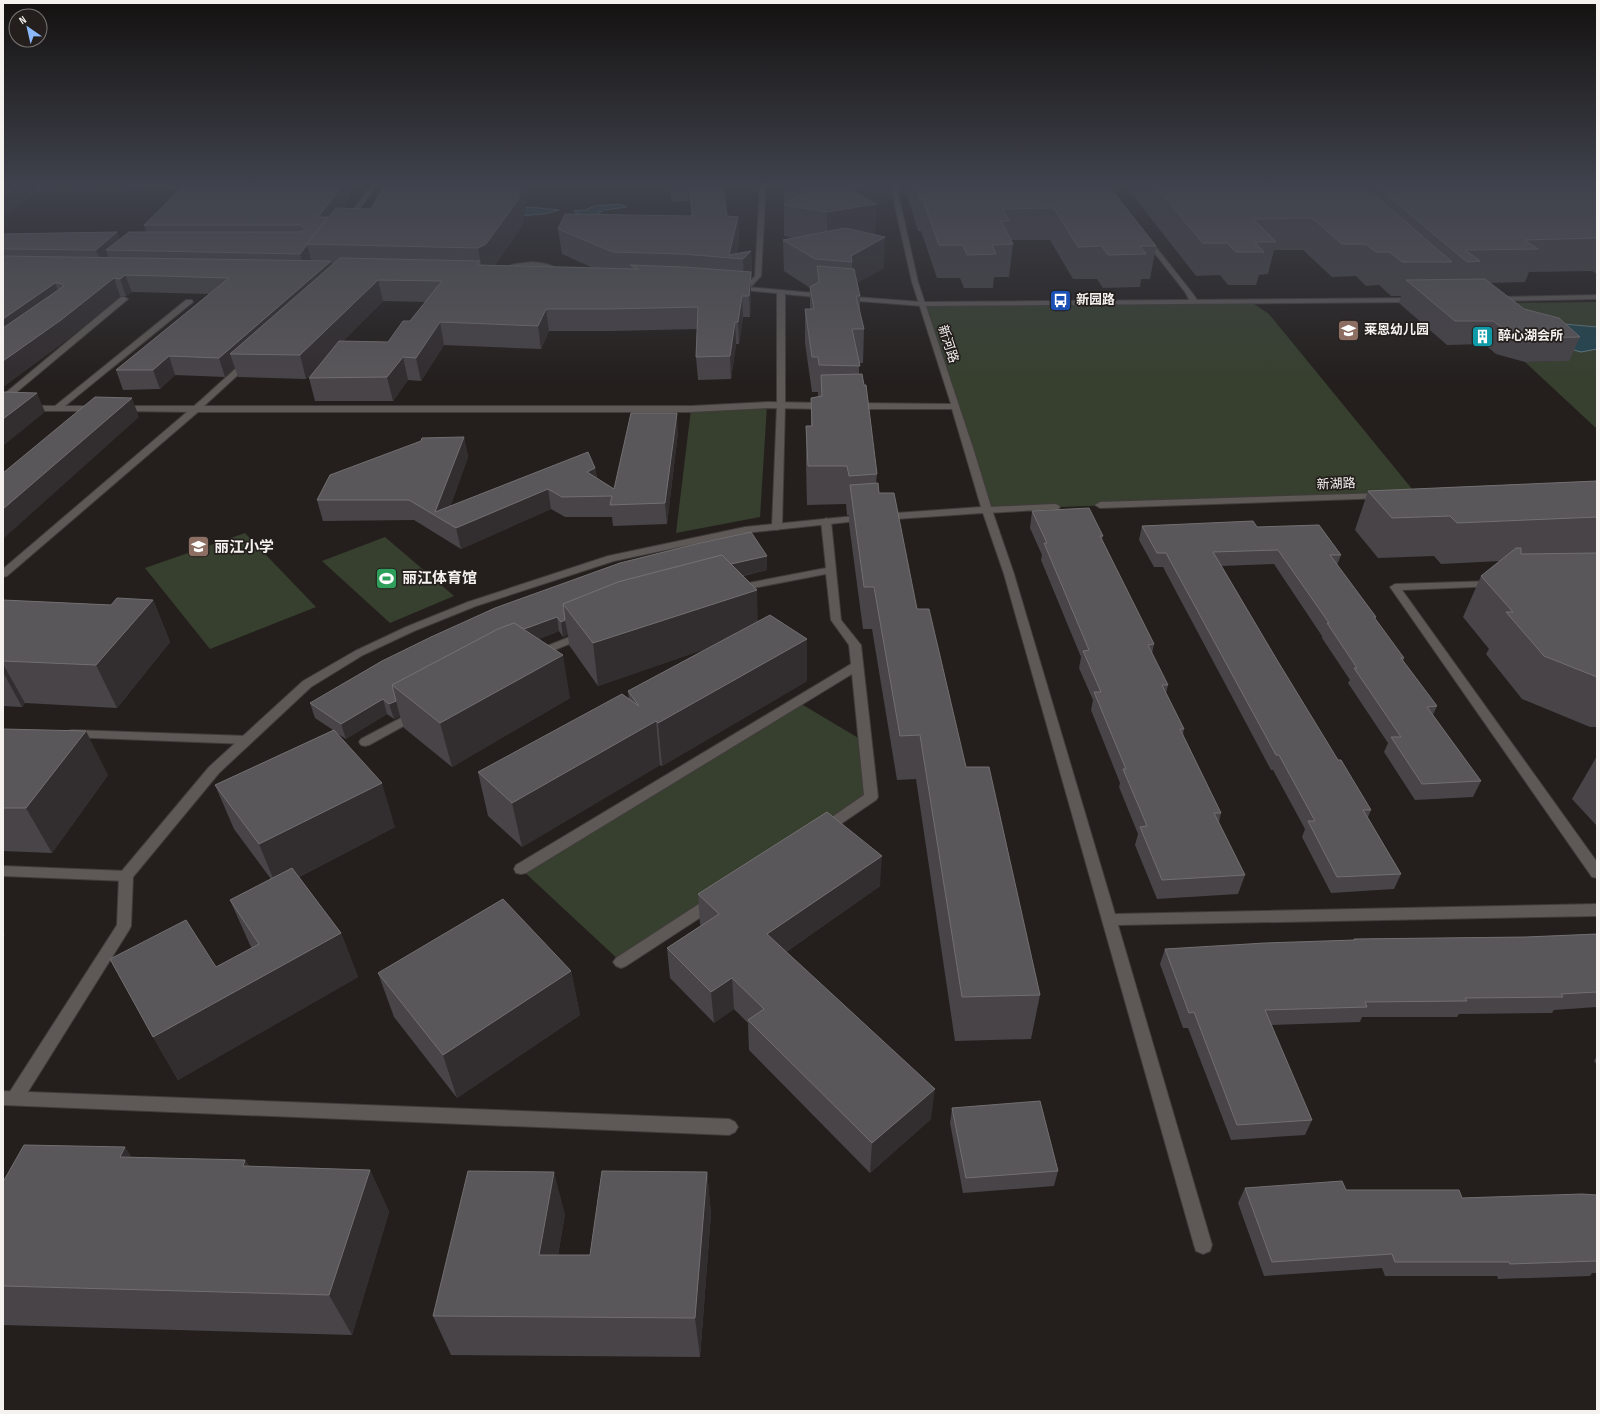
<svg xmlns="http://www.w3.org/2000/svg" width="1600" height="1414" font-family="'Sofia Sans Condensed','Noto Sans SC',sans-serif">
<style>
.green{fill:#37402f}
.water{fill:#244650;stroke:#627980}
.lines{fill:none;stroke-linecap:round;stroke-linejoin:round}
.lane-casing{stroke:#403c3b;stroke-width:2}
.street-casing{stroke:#403c3b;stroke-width:2}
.secondary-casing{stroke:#403c3b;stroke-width:2}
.lane{fill:#5e5956;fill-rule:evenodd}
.street{fill:#5e5956;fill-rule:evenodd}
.secondary{fill:#5e5956;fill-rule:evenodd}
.wall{fill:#484448;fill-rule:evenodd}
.shaded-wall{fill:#322d2f}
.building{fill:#5a575a;stroke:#726f71}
.labels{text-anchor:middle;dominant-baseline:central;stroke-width:3.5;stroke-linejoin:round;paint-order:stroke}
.far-poi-label{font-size:13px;font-weight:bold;fill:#f4f1ef;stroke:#241f1d;text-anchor:start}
.far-street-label{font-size:13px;fill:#f4f1ef;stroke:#241f1d}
.poi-label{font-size:15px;font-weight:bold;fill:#f4f1ef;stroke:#241f1d;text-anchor:start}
</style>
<rect width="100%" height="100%" fill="#241f1d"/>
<!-- green -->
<g class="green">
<path d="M1597,302v127l-72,-67 29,-1 -68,-58z"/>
<path d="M1254,304l15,10 148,181 -176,5 -254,10 -65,-205z"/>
<path d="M767,405l-7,112 -84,16 15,-124z"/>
<path d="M245,533l71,74 -106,42 -65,-81z"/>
<path d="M385,537l69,59 -64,27 -68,-62z"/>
<path d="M798,702l67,40 6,55 -250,165 -100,-93z"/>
</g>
<!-- water -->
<g class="water">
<path d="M619,204l8,3 -23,3 -5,3 5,4h-26l1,-3 -5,-3 12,-1 8,-4z"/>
<path d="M528,207l31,3 -15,4 -27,2 -1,-7z"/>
<path d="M1564,324l33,3v22l-16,3 -7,-2z"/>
</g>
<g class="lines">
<defs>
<g id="lane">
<path d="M532,262c12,1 24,3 32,12l-5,1c-19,-14 -39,-9 -60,-3l-3,-2 19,-6z"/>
<path d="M781,290l4,2v113l-3,122 -5,3 -5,-3 5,-122v-113z"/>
<path d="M121,297h3l4,2 -122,102h-3v-6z"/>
<path d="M186,300h6l1,2 -128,104h31l3,1 1,2 -1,2h-96v-6l52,1z"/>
<path d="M120,406h75l4,3 -4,3 -78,-1 -1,-2 1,-2z"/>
<path d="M826,518l5,3 10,99 20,25 17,152 -2,3 -47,32 -5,2 -5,-2 -2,-3 2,-3 45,-31 -12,-121 -326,199 -5,1 -5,-1 -2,-4 2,-4 335,-201 -2,-19 -18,-25 -5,-46 -88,17 -5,-3 5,-3 88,-17 -5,-47z"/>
<path d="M582,632l6,3 -2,2 -46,19h-8l-2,-2 2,-2z"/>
<path d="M416,710l4,1 2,3 -2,3 -51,28 -4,1 -4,-1 -2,-3 2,-3z"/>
<path d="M72,730l175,6 4,1 2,3 -2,3 -4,1 -179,-7 -2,-3 2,-3z"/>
<path d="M3,866l123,5 5,1 2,4 -2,4 -5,1 -123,-5z"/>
<path d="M713,896l5,2 2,4 -2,4 -92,60 -5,2 -5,-2 -3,-4 3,-4 92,-60z"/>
<path d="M3,1091l726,28 6,3 3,5 -3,5 -6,3 -726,-30z"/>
</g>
<g id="street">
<path d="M372,184h6l-28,38h-4l-1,-1z"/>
<path d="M760,184h6l-5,92 -13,14 -2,1 -3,-2 12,-13z"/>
<path d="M890,184h6l22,98 56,169 18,59 22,64 101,340 482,-10v12l-479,9 94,320 -2,6 -7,3 -7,-3 -2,-6 -190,-671 -21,-61 -101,7 -5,-3 5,-3 99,-7 -29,-98h-100l-4,-3 4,-3 99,1 -39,-122z"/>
<path d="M1143,236h4l43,54 8,11 -1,2h-6l-6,-11 -42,-54z"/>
<path d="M245,360h3l4,2 -48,44h487l76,-4 59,1 4,3 -4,3 -59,-1 -76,4h-493l-191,164 -4,1v-8l198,-169z"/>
<path d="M1383,493l3,1 2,2 -2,2 -286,10 -5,-3 5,-3z"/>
<path d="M864,515l5,3 -2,2 -122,13 -131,28 -138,45 -62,25 -51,24 -52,32 -92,86 -86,104 -2,49 -2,4 -108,173 -6,2 -6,-2 -2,-5 2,-5 108,-168 2,-49 2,-4 88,-105 94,-86 52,-30 51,-24 62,-25 140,-46 137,-29z"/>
<path d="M1494,581l4,1 1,2 -1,2 -96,4 195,272v16l-5,-1 -202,-290 5,-3z"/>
</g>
<g id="secondary">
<path d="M736,286l89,8 4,2 -4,2 -91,-9v-2z"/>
<path d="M1597,295v4l-102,2 -4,-2 4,-2z"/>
<path d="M842,296l80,6 493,-4 4,2 -4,2 -493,4 -77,-6h-3z"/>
<path d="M1055,504l3,1 2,2 -2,2 -71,4 -5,-3 5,-3z"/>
</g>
</defs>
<!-- lane casing -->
<use href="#lane" class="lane-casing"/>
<!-- street casing -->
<use href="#street" class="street-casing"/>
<!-- secondary casing -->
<use href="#secondary" class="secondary-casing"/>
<!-- lane -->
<use href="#lane" class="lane"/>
<!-- street -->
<use href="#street" class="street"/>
<!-- secondary -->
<use href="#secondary" class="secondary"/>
</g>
<!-- wall -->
<g class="wall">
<path d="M3,184h345l3,11 -9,13 29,1 14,-25h145l-8,42 -27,39 96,2 -29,-13 -4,-25 133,-13 -1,-15 -19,1 -1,-18h53l4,32 11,1 1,25 -2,12 14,-3 1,27h-1v15l-1,24h-7l-4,27h-3l-5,35 -33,1 -2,-23 1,-28 -85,2h-63l-8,18 -97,-4 -23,36 -13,-1 -15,21h-78l-6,-23 7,-9 -10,10 -68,-2 -3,-9 -10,9 -50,-2 -15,14 -37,1 -7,-20 93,-76 -77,-2 -6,4h-6l-51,42 -66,49v-153l117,5 26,-7 -2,-7 35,-35 -143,2 -33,25zM383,301l43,1 -16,19 -22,21 -45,-1z"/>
<path d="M784,184h108v14l-16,8 -1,28 9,34 -27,15 3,13v15l4,18 -1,34h-4v11l18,100 -1,9 41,126 49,158 74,228 -9,44 -76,2 -39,-262 -19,1 -25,-151h-9l-14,-105v-9h-2l-1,-11 -39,1 -1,-41v-38h5v-28l7,-1v-5h-6l-7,-49v-34h5v-21l-26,-17 -1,-31 11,-2 -10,-2z"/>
<path d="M896,184h211l49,62 -6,33h-9l-1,8 -37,1 -6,-9h-24l-23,-39h-39l2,4 -4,33h-15l-1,11h-29l-4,-10h-23l-16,-47h-3l-12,-40 -6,3z"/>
<path d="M1124,184h473v90l-5,-3 -63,1 -4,10 -36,1 35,26 56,28 -11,24 -44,1 -29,-8 -12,-10 -37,1 -48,-42 2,-7h-10l-12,-11 -13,1 -10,-10 -24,1 -29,-27h-29l-6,24 -9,1 -3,10h-28l-8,-10 -24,1z"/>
<path d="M678,432l-11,92 -54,2 -1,-9h-47l-14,-8 -90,40 -47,-29 -91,1 -6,-21 147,-63 4,20 -18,50 145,-39 2,10 17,11z"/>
<path d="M1597,481v246h-7l-68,-28 -36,-45 3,-5 -26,-32 18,-41 19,-15 -59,3 -7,-8 -56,2 -23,-28 13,-39z"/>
<path d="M1032,511l71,25 -1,3 52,105 -2,10 16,31 -2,8 18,36 -1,6 38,78 -2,9 26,53 -7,19 -81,5 -22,-54 3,-11 -19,-47 1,-4 -29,-73 2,-10 -14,-32 2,-11 -40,-97 1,-5 -12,-27z"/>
<path d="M1142,526l115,1 84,28 -4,10 39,52 -1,2 29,39 -1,3 34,45 -4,9 48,66 -8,16 -58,3 -31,-48 4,-9 -40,-60 2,-3 -28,-42v-2l-48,-72 -52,2 55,94 61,100 33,50 -3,7 33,57 -7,15 -63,4 -29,-56 3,-8 -32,-59h-2l-108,-203h-9l-15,-27z"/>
<path d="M767,556v14l-24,6 15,46 49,59 -145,85 -2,-1 -138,82 -34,-31 -10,-44 151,-73 -1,-8 80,-43 -110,38 -29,-41 -1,-10 -5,2 -4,-6 -20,8 31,59 -118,69 -48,-39 -4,-12 -6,3 -7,-5 -41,25 -11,-7 60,95 -96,50 42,56 17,44 -180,103 -25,-43 63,-70 36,-19 -2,-3 -20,-45 41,-21 -37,-50 -19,-44 118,-55 -18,-12 -5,-15 185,-95z"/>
<path d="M3,600l108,5 42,-5 17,42 -53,66 -92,-5 -3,4 -19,-1z"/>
<path d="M3,729l105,46 -56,78 -49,-2z"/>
<path d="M1597,756v70l-25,-27z"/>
<path d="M880,886l-94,66 145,167 -61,54 -121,-123 -1,-27 -14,-14 -20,14 -44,-45 -3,-30 34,-23 -1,-1 -2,-30z"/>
<path d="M1597,934v73l-43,3 -2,3 -93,1 -2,3h-95l-2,5 -89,3 41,95 -7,15 -74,5 -43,-112h-5l-23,-64 5,-15 188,-9 1,-1 172,-2z"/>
<path d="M571,971l9,44 -123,83 -63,-81 -16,-44z"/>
<path d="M1597,1056v9l-3,-4z"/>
<path d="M952,1108l106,63 -4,15 -91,7 -13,-70z"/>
<path d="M132,1157l113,3 4,6 121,4 19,42 -37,123 -349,-10v-143z"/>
<path d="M707,1172l4,42 -11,143 -249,-2 -18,-39 132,-102 -7,41h32z"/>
<path d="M1245,1188l101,2 116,8 135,-3v78h-5l-2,3 -92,3 -1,-3h-112l-3,-8 -118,8 -26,-73z"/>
</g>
<!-- shaded-wall -->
<g class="shaded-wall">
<path d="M20,184h13l3,8 -33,25v-21z"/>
<path d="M344,184h4l3,11 -21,28 -12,-6z"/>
<path d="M521,184h9l-8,42 -31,45 -8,4 -5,-27z"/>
<path d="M863,184h29v14l-16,8 -1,29 -48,9v-32l24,-22z"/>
<path d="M900,184h6v7l-6,3z"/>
<path d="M738,217l1,25 -3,16 -7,-3z"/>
<path d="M117,232l6,16 -17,2 4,10 -7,7 -7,-17z"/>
<path d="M885,237l-1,31 -32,18v-24l-1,-6z"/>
<path d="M307,245l5,17 -7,9 -5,-17z"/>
<path d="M751,251l1,27h-1v15l-1,24 -1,-21 -5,-11 -1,-26z"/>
<path d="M331,261l5,17 -106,76 5,14 -10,9 -6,-19z"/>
<path d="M125,275l7,17 -6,4 -6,-17z"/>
<path d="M114,278l6,18 -51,42 -66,49v-26z"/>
<path d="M378,280l5,21 -77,78 -6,-24z"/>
<path d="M55,283l7,18 -59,42v-24z"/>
<path d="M742,296l1,21 -4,27 -1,-22z"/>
<path d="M546,309l3,22 -8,18 -3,-23z"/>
<path d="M440,322l4,23 -23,36 -5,-23z"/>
<path d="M735,322l1,22 -5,35 -1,-23z"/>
<path d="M169,356l6,19 -15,14 -7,-19z"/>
<path d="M403,357l5,23 -15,21 -6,-24z"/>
<path d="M37,393l8,19 -42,34v-27z"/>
<path d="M132,398l7,19 -136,122v-30z"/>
<path d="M677,413l1,19 -11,92 -2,-21z"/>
<path d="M464,437l4,20 -23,64 -10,-9z"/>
<path d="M595,468l3,20 -11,-16z"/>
<path d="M548,489l3,20 -90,40 -5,-21z"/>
<path d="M767,556v14l-50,11 -6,-13z"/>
<path d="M757,590l1,41 -160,55 -5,-43z"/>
<path d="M153,600l17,42 -53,66 -21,-43z"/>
<path d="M557,617l2,14 -49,20 -8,-13z"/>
<path d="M565,620l3,15 -5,2 -2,-15z"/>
<path d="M807,639v42l-145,85 -4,-43z"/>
<path d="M563,655l7,43 -118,69 -12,-44z"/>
<path d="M3,664l22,39 -3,4 -19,-35z"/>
<path d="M383,699l4,15 -41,25 -5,-15z"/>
<path d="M396,701l4,15 -6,3 -5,-15z"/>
<path d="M656,721l4,44 -138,82 -10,-44z"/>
<path d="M86,731l22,44 -56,78 -26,-45z"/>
<path d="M382,783l13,44 -118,61 -18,-44z"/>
<path d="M882,856l-2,30 -113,79v-31z"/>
<path d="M3,931l2,4 -2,3z"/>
<path d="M341,933l17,44 -180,103 -25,-43z"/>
<path d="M571,971l9,44 -123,83 -14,-43z"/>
<path d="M732,978l2,31 -20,14 -3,-31z"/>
<path d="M935,1089l-4,30 -61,54 2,-30z"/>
<path d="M125,1147l29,43 -34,-33z"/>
<path d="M245,1160l25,42 -27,-36z"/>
<path d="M370,1170l19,42 -37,123 -23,-40z"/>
<path d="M554,1172l11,42 -14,82 -12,-41z"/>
<path d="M707,1172l4,42 -11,143 -5,-39z"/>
</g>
<!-- building -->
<g class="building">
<path d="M3,184h17l-17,12z"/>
<path d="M185,184h159l-26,33h10l-21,27v1l-7,9 -194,-4 23,-18h172l4,-3 -4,-4h-157z"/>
<path d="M385,184h136l-3,16 -32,44 -8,4 -171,-4 29,-36 35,1z"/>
<path d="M689,184h34l4,32 11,1 -9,38 22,-4 -8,8 -60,-5 -70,-2 -55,-23 7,-15 128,2z"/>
<path d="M791,184h72l-12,6 25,14 -49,8 -43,-7 22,-13z"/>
<path d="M915,184h192l49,62h-16l6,8 -38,1 -6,-9 -24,1 -24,-39 -52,1 7,12h-8l12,23 -21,1 4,9 -29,1 -4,-10h-24l-16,-45h-3z"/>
<path d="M1153,184h209l90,78h-50l-12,-10h-14l-10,-8h-24l-30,-26 -59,1 23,23h-21l9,10h-28l-9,-9h-24z"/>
<path d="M1374,184h223v54l-73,2 14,9 -73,1 15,11 -13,1z"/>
<path d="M845,228l40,9 -34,19 1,6 -37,-3 -32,-19z"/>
<path d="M117,232l-21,18 -93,-1v-15z"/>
<path d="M3,256l328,5 -112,97 -50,-2 -16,14h-37l113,-92 -104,-3 -5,4 -6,-1 -53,42 -58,41v-33l61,-42 -4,-3h-5l-52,36z"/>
<path d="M340,258l140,3 -3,4 161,4 -8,-4 54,2 67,5 -2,24h-7l-4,26h-3l-5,34 -34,1 2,-50 -88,2h-64l-8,17 -98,-4 -24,36 -13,-1 -16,20 -78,1 30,-37 49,1 15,-21h7l32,-40 -64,-1 -78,75 -70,-1z"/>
<path d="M817,266l37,3 6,27h-4l8,33h-12l8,37 -41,-1 -1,-8h-6l-7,-48h9l-4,-22 9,-5z"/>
<path d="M1485,279l39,30 35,9 21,19 -46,1 -29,-8 -12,-9h-38l-49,-41z"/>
<path d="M862,374l2,11h2l11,89 -28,2 -2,-10h-39l-2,-40h6l-1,-28 11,-2 -1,-21z"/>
<path d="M3,392l34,1 -34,26z"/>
<path d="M95,397l37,1 -129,111v-36z"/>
<path d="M631,413h46l-12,90 -55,2 2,-9 -50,1 -14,-8 -92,39 -47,-28h-92l13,-25 91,-34 1,-3 42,-1 -29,75 153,-60 7,16 -8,4 27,17z"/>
<path d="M1597,481v36l-140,6 -7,-7 -58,2 -24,-27z"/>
<path d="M878,483l1,10h15l23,116h12l37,158h23l51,228 -78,2 -42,-262 -20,1 -26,-149h-10l-14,-102z"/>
<path d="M1089,508l14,28h-3l54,108 -6,1 20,40h-6l22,44h-4l41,84h-7l31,62 -83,5 -22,-53 7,-1 -24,-57h3l-32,-77h7l-18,-41 6,-1 -45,-107h3l-15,-32z"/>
<path d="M1253,521l4,6 62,-2 22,30h-11l46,62h-2l30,41h-3l36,48 -10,1 54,74 -59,3 -31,-47h10l-47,-69h3l-30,-45h2l-51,-73 -65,2 64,108 61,100h3l30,50h-8l38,64 -64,3 -29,-56h7l-36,-66h-3l-110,-202h-9l-15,-27z"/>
<path d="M751,532l16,24 -36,8 -9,-9 -104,27 -55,22 2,16 -4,2 -4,-5 -33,12 -10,-6 -16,6 -106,56 4,16 -7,3 -6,-5 -42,25 -31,-21 72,-42 49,-24 64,-29 125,-45 76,-19z"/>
<path d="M1516,548h5v6l76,-1v124l-53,-21 -38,-44h7l-32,-36z"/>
<path d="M722,555l35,35 -164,53 -30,-39 55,-22z"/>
<path d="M117,598l36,2 -57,65 -93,-4v-61l108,5z"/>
<path d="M770,615l37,24 -149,84 -2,-2 -144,82 -34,-31 144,-78 17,12 -11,-15z"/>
<path d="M514,623l49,32 -123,68 -48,-38 106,-56z"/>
<path d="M3,729l83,2 -60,77h-23z"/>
<path d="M334,730l48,53 -123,61 -44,-59z"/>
<path d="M827,812l55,44 -115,78 168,155 -63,54 -124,-123 16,-11 -32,-31 -21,14 -44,-44 52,-34 -21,-20z"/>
<path d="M292,868l49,65 -188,104 -43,-78 76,-39 30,47 43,-23 -29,-44z"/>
<path d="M503,899l68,72 -128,84 -65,-82z"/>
<path d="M1597,934v58l-36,2 2,3 -98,1 2,3 -102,1 2,5 -102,3 47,110 -75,5 -43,-113 -5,1 -24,-64 100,-6 90,-3 -1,-1 172,-2z"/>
<path d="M1040,1101l18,70 -92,7 -14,-70z"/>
<path d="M24,1145l101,2 -5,10 125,3 -2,6 127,4 -41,125 -326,-9v-104z"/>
<path d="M468,1171l86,1 -15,83h51l12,-84 105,1 -12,146 -262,-2z"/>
<path d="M1342,1181l4,9h113l3,8 120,-4 15,1v66l-87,3 -1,-2h-114l-3,-8 -120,8 -27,-74z"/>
</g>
<!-- sky -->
<linearGradient id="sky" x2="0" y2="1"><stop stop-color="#141110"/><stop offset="0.48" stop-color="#3f424c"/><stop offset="1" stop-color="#3f424c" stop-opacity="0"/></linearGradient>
<rect width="1600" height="382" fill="url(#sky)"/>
<!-- icons -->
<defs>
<symbol id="bus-square" viewBox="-11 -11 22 22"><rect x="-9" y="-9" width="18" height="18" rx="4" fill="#1a4fb4" stroke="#241f1d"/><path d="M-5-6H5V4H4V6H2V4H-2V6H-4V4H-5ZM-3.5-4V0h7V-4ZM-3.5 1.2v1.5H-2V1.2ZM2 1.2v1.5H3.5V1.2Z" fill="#fff"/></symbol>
<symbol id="school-square" viewBox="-11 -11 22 22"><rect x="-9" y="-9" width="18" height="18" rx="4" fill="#8d6e63" stroke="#241f1d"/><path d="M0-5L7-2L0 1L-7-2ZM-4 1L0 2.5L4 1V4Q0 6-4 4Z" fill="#fff"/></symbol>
<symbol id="building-square" viewBox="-11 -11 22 22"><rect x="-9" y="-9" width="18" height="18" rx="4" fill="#0f9aa8" stroke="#241f1d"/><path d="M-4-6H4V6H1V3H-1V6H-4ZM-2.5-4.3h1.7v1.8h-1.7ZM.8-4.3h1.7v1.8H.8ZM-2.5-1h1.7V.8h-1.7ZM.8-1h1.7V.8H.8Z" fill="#fff"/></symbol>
<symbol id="stadium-square" viewBox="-11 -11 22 22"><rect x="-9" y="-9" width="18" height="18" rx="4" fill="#2e9e5b" stroke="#241f1d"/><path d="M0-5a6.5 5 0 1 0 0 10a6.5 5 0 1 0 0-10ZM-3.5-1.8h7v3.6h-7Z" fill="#fff"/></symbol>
</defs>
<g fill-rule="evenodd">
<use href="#bus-square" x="1048" y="288" width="25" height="25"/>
<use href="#school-square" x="1336" y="318" width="25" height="25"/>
<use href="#building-square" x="1470" y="324" width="25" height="25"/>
<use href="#school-square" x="186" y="534" width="25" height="25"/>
<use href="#stadium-square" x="374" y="566" width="25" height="25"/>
</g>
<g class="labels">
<!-- far-poi labels -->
<g class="far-poi-label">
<text x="1076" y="300">新园路</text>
<text x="1364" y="330">莱恩幼儿园</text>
<text x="1498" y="336">醉心湖会所</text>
</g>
<!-- far-street labels -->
<g class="far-street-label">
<text transform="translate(948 344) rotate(72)">新河路</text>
<text transform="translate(1336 484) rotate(-2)">新湖路</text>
</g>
<!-- poi labels -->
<g class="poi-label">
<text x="214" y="547">丽江小学</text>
<text x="402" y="578">丽江体育馆</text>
</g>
</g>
<!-- border -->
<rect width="1600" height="1414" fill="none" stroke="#f4f1ef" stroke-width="8"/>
<!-- north arrow -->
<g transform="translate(28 28) rotate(326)"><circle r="19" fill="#241f1d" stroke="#777371"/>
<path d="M0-3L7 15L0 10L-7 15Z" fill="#8bb9fc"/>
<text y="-6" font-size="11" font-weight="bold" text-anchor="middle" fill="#f4f1ef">N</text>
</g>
</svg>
